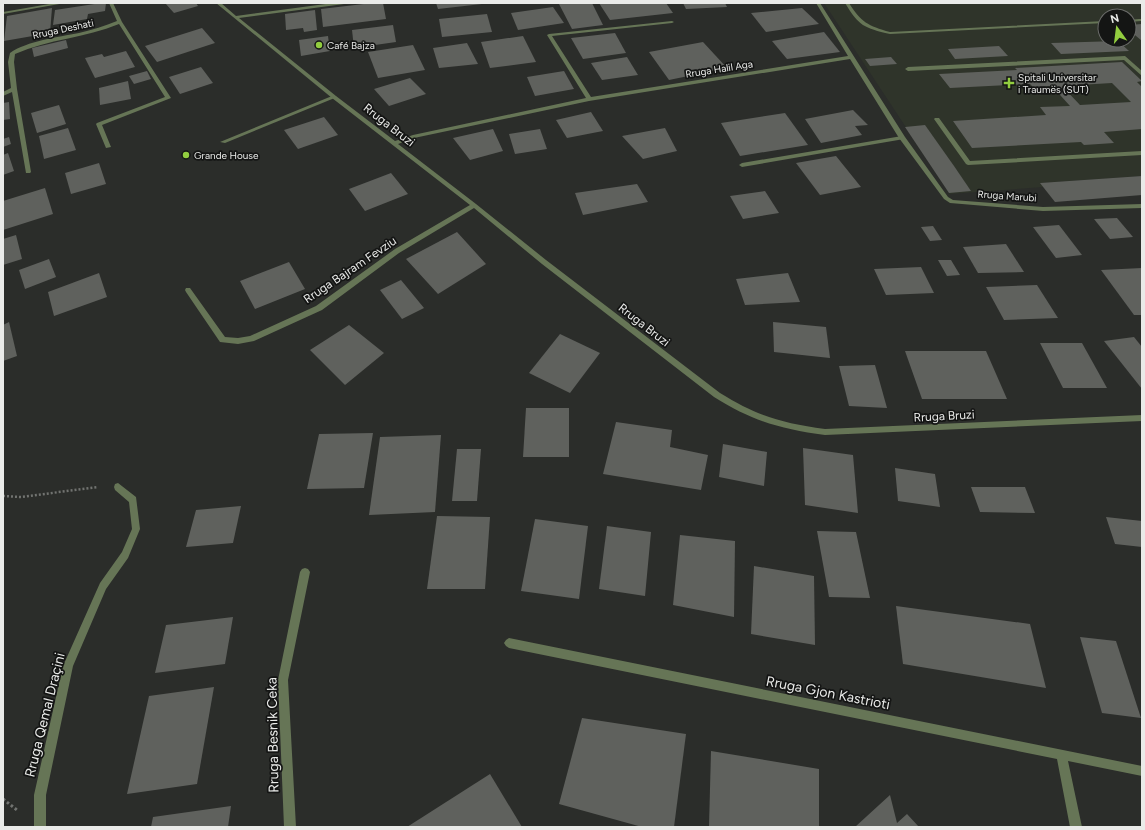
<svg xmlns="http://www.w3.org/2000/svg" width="1145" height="830" font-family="Figtree,sans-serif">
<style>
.built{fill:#2f342a;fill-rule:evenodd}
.building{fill:#5f615d;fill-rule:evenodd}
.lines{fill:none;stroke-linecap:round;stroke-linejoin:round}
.path-far1{stroke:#717370;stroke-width:2.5;stroke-dasharray:2 2;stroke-linecap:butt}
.path{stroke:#717370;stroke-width:3;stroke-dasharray:2.5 2.5;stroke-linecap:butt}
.lane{fill:#667556;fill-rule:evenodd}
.street{fill:#667556;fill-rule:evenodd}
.poi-dot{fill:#92cd3f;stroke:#141514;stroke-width:1.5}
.labels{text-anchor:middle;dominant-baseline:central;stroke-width:3.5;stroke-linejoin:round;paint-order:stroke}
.far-street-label{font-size:10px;fill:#eaebe9;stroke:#141514}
.far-poi-label{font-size:10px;fill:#eaebe9;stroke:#141514;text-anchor:start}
.street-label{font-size:12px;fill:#eaebe9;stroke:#141514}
.near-street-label{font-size:14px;fill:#eaebe9;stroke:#141514}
</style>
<rect width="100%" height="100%" fill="#2b2d2a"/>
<!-- built -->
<path class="built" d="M824,3h318v173l-101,7 2,4 -93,7zM1105,16h24v24h-24z"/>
<!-- building -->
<g class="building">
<path d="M101,3h5l-1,8 -17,3 -1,5 -34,6 2,-15z"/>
<path d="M165,3h31l2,3 -24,7z"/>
<path d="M372,3h11l3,16 -63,8 -2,-18z"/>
<path d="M436,3h46v1l-44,5z"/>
<path d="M592,3l11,22 -31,4 -13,-25z"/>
<path d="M599,3h67l7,10 -63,7z"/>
<path d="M683,3h42l2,4 -41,2z"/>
<path d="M553,7l11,16 -46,7 -7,-17z"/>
<path d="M52,8l-2,25 -46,8 3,-25z"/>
<path d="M802,8l17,16 -53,8 -15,-19z"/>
<path d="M315,10l2,20 -13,2 -1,-4 -17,2 -1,-16z"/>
<path d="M487,14l5,18 -50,5 -3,-18z"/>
<path d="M1142,24v17l-13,-11v-5z"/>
<path d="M393,25l3,17 -42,6 -2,-18z"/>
<path d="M202,28l13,15 -58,19 -12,-16z"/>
<path d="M824,32l16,20 -53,7 -15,-18z"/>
<path d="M615,33l11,20 -43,6 -12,-21z"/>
<path d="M328,36l2,15 -29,5 -2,-16z"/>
<path d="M523,36l13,26 -46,6 -9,-26z"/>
<path d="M66,40l2,8 -34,9 -2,-9z"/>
<path d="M1118,41l11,10 -68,3 -10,-11z"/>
<path d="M703,42l24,26 -58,12 -20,-28z"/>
<path d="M467,43l11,21 -39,4 -6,-20z"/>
<path d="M413,45l12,25 -47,8 -10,-26z"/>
<path d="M999,46l9,10 -53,3 -7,-10z"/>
<path d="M126,51l9,16 -40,11 -10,-20 17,-4 2,3z"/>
<path d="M627,57l11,18 -36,5 -11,-17z"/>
<path d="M891,57l6,7 -27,2 -5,-7z"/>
<path d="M1122,62l20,19 -5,1 5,5v42l-38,3 10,11 -30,2 -3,-3 -109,6 -19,-27 93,-6 -6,-8 30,-1 -18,-20 -19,1 -3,-3 -80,4 -11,-14 78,-4 -2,-2zM1112,83l19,19 -51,3 -18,-19z"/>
<path d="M201,67l12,16 -33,11 -11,-17z"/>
<path d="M147,71l4,8 -17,5 -5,-8z"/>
<path d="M564,71l10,18 -39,7 -8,-19z"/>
<path d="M410,78l16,16 -37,12 -15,-17z"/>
<path d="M128,81l3,18 -31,6 -1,-17z"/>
<path d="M9,102l1,17 -7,1v-17z"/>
<path d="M59,105l7,19 -29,9 -6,-20z"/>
<path d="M853,110l15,15 -13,1 7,9 -41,8 -16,-24z"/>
<path d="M591,112l12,19 -36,7 -11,-18z"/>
<path d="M785,113l23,32 -68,11 -19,-33z"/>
<path d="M324,117l14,18 -40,14 -14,-19z"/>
<path d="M925,125l29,41 17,25 -22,2 -44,-66z"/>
<path d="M68,128l8,22 -32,9 -5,-23z"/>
<path d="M665,128l12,23 -34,8 -21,-23z"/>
<path d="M493,129l10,22 -33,9 -17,-22z"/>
<path d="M540,129l7,20 -32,5 -6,-20z"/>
<path d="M9,137l2,7 -8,3v-8z"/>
<path d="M8,153l6,18 -11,4v-20z"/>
<path d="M836,156l25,31 -41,8 -24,-32z"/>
<path d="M99,163l7,21 -35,10 -6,-21z"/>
<path d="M391,173l17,21 -43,17 -16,-22z"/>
<path d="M1142,176v19l-87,7 -15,-19z"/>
<path d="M637,184l11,18 -65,13 -8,-22z"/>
<path d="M45,188l8,26 -50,16v-29z"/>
<path d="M765,191l14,22 -36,6 -13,-23z"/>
<path d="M1117,218l16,19 -23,2 -16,-20z"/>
<path d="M1059,225l23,30 -26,3 -23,-31z"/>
<path d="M933,226l9,14 -12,1 -9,-14z"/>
<path d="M457,232l29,32 -48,30 -32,-35z"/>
<path d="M16,235l6,24 -19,6v-26z"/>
<path d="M1006,244l18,28 -46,1 -15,-26z"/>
<path d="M49,259l7,18 -31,12 -6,-19z"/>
<path d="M938,260h13l9,15 -13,1z"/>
<path d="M289,262l16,27 -50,20 -15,-28z"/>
<path d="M921,267l13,26 -48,2 -12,-26z"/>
<path d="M1142,268v47h-8l-33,-45z"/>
<path d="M99,273l8,24 -53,19 -6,-24z"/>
<path d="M788,273l12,29 -55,3 -9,-26z"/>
<path d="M401,280l23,28 -22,11 -22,-29z"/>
<path d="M1037,285l21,33 -54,2 -18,-33z"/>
<path d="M9,322l8,34 -14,5v-36z"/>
<path d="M773,322l53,5 4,31 -56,-6z"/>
<path d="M349,325l35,28 -39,32 -35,-35z"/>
<path d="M560,334l40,19 -30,40 -41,-20z"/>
<path d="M1134,337l8,10v42l-38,-48z"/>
<path d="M1040,343h42l25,45h-44z"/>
<path d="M905,351h81l21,48h-85z"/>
<path d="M875,365l12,43 -38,-2 -10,-40z"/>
<path d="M526,408h43v49h-46z"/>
<path d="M616,422l56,8 -2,17 38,8 -7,35 -98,-16z"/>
<path d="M373,433l-9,55 -57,1 12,-55z"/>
<path d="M441,435l-6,77 -66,3 11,-78z"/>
<path d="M723,444l44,8 -3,34 -45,-9z"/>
<path d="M803,448l50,7 5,58 -53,-8z"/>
<path d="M457,449h24l-4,52h-25z"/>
<path d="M895,468l40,6 5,33 -42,-6z"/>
<path d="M971,487h54l10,26 -55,-1z"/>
<path d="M241,506l-8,37 -47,4 10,-37z"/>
<path d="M437,516l53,1 -5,72h-58z"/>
<path d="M1106,517l36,4v26l-27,-3z"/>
<path d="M535,519l53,7 -9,73 -58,-8z"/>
<path d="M607,526l44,6 -6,64 -46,-7z"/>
<path d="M817,531l39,1 14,66 -41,-1z"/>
<path d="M680,535l55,6 -1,76 -61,-12z"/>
<path d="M754,566l60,10 1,69 -64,-11z"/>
<path d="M896,606l134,18 16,64 -143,-24z"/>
<path d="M233,617l-8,47 -70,9 11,-48z"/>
<path d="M1080,637l36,4 25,77 -39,-5z"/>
<path d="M214,687l-17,97 -70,10 22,-98z"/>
<path d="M582,718l104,16 -12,93h-32l-83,-23z"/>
<path d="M711,751l108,18v58h-110z"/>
<path d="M490,774l32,53h-115z"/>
<path d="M890,795l7,28 10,-9 12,13h-64z"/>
<path d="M231,806l-3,21h-77l2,-10z"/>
</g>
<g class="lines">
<!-- path-far1 -->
<path class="path-far1" d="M3,496l18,1 77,-10"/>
<!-- path -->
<path class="path" d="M3,799l14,11"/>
<!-- lane -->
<g class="lane">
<path d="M109,3h4l9,19 49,76 -69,27 9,22 -5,1 -10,-24 1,-1 68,-26 -46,-73c-34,14 -70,15 -104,30l-1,8 3,27 14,83 -1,1h-4l-14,-81 -9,4v-4l8,-4 -3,-26 2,-9c17,-12 48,-16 69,-20 13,-3 26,-7 38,-12z"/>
<path d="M845,3h4c12,19 19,23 41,29l215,-11v2l-215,11c-26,-6 -31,-8 -45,-31z"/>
<path d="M1139,19h2v2l-12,1v-2z"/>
<path d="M1125,56l17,15v5l-18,-16 -216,11 -3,-2 3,-2z"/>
<path d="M332,96l5,1 -112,46 -5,-1z"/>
<path d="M935,118h4l31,43 172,-10v4l-174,10 -2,-1 -32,-45z"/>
<path d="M902,136l2,1v2l-162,28 -3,-2 3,-2z"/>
<path d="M118,483l18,14 4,32 -12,29 -22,31 -33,77 -27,129v32h-12v-32l29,-129 37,-83 22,-31 10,-23 -3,-27 -14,-12 -1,-3 1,-3z"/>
</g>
<!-- street -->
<g class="street">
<path d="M55,3h10l-62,11v-2z"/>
<path d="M216,3h5l15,13 97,-13h13l-2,1 -105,14 97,78 59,45 18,-6 173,-37 -39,-63 2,-1 123,-13 2,1 -2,1 -120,13 39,61 257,-41 -32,-53h4l85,134 43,60 5,3 90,7 99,-3v4l-99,3 -93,-8 -6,-4 -45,-61 -49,-79 -261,42 -175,37 -16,6 78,60 70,56 174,133c37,23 62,30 105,36l317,-14v6l-317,14c-44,-6 -73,-14 -111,-38l-172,-133 -68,-56 -75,45 -77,57 -68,31 -16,3 -18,-2 -34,-50 -1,-2 1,-2h4l35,49 13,1 12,-2 66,-30 79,-57 75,-44 -138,-107z"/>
<path d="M305,568l3,1 2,3 -22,108 8,147h-12l-6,-147 22,-108 2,-3z"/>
<path d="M509,638l633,128v10l-74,-15 14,66h-12l-13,-68 -548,-111 -3,-2 -2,-3 2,-3z"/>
</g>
</g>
<!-- markers -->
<g class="poi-dot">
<circle cx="319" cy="45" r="4"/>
<path d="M1007 77h4v4h4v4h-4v4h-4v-4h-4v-4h4z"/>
<circle cx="186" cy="155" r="4"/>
</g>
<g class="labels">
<!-- far-street labels -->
<g class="far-street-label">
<text transform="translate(63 29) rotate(-12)">Rruga Deshati</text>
<text transform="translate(719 69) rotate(-9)">Rruga Halil Aga</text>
<text transform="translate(1007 196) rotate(4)">Rruga Marubi</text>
</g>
<!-- far-poi labels -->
<g class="far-poi-label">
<text x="327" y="45">Café Bajza</text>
<text x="1018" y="77">Spitali Universitar<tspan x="1018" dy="12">i Traumës (SUT)</tspan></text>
<text x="194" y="155">Grande House</text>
</g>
<!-- street labels -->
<g class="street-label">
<text transform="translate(389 125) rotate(38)">Rruga Bruzi</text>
<text transform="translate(350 270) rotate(-34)">Rruga Bajram Fevziu</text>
<text transform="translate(644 325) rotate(38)">Rruga Bruzi</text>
<text transform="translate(944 416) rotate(-3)">Rruga Bruzi</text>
</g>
<!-- near-street labels -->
<g class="near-street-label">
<text transform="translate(828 693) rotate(11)">Rruga Gjon Kastrioti</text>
<text transform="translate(45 715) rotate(-76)">Rruga Qemal Draçini</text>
<text transform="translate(273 735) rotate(-91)">Rruga Besnik Ceka</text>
</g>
</g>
<!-- border -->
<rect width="1145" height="830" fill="none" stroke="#eaebe9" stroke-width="8"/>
<!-- north arrow -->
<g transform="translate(1117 28) rotate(346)"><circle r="19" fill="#141514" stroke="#6a6b69"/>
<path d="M0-3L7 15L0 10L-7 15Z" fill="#92cd3f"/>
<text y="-6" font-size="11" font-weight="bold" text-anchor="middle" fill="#eaebe9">N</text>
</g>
</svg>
